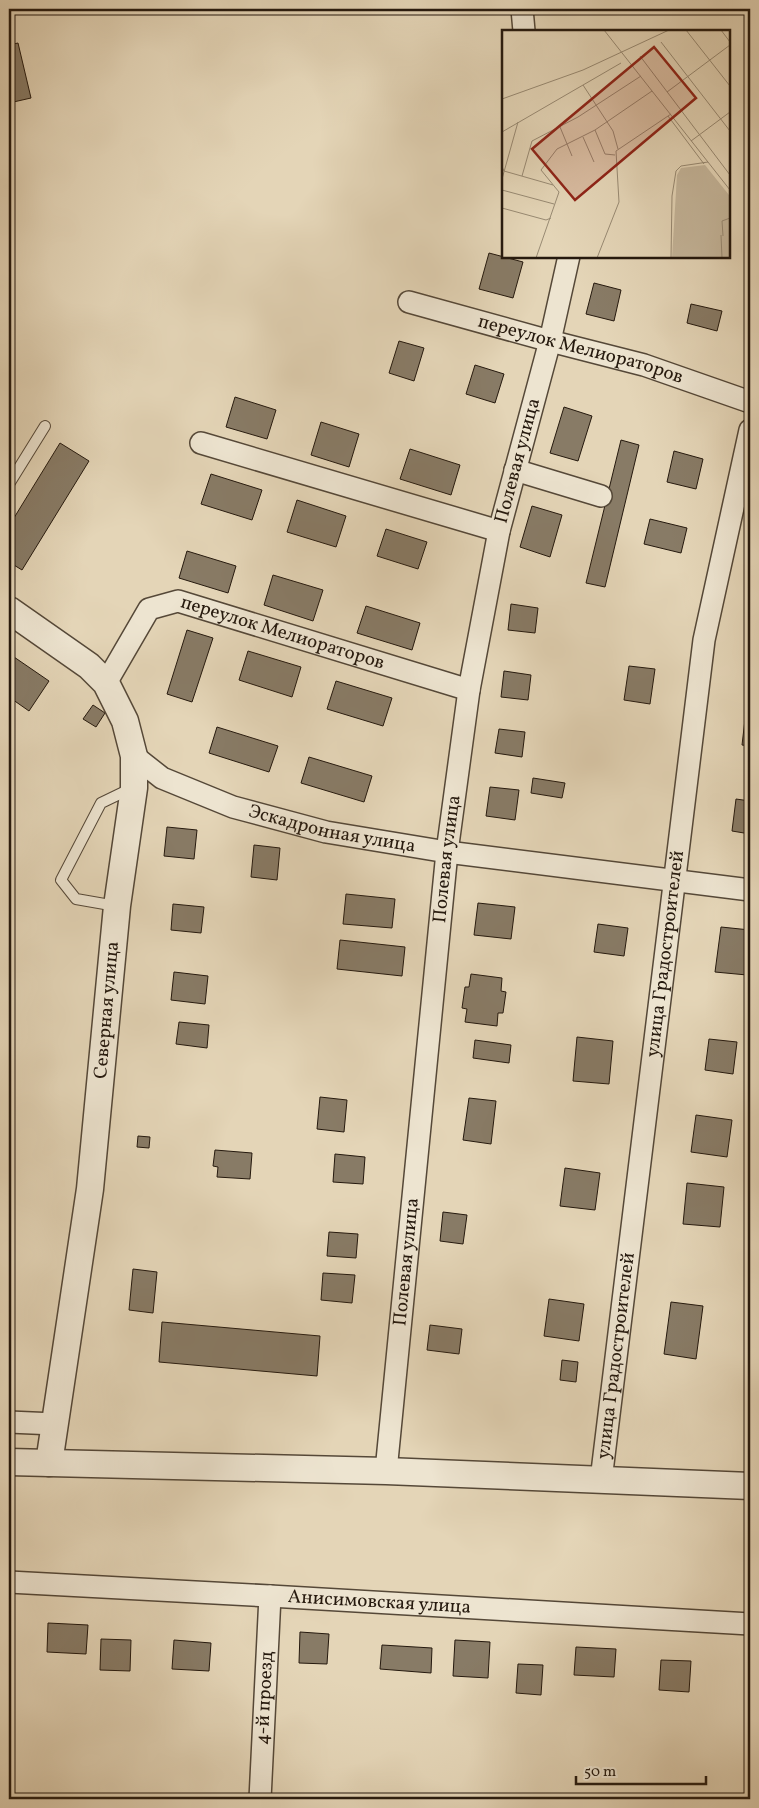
<svg xmlns="http://www.w3.org/2000/svg" width="759" height="1808" font-family="Vollkorn,serif">
<style>
.building{fill:#887b66;stroke:#25190e}
.lines{fill:none;stroke-linecap:round;stroke-linejoin:round}
.service-casing{stroke:#554838;stroke-width:12}
.minor-casing{stroke:#554838;stroke-width:24}
.tertiary-casing{stroke:#554838;stroke-width:29}
.service{stroke:#ede4d0;stroke-width:10}
.minor{stroke:#ede4d0;stroke-width:21}
.tertiary{stroke:#ede4d0;stroke-width:26}
.labels{text-anchor:middle;dominant-baseline:central;stroke-width:4;stroke-linejoin:round;paint-order:stroke}
.street-label{font-size:19px;fill:#25190e;stroke:#ede4d0}
.inset-road{fill:none;stroke:#988a73;stroke-width:1}
.view{fill:#8f2418;fill-opacity:0.15;stroke:#8f2418;stroke-width:2.5}
.inset-edge{fill:none;stroke:#25190e;stroke-width:2.5}
</style>
<rect width="100%" height="100%" fill="#e4d5b7"/>
<filter id="stains"><feTurbulence type="fractalNoise" baseFrequency=".004" numOctaves="4"/><feColorMatrix values="0 0 0 0 .2 0 0 0 0 .09 0 0 0 0 .02 0 0 0 .5 -.17"/></filter>
<radialGradient id="worn" r=".72"><stop offset=".6" stop-color="#630" stop-opacity="0"/><stop offset="1" stop-color="#630" stop-opacity=".3"/></radialGradient>
<!-- building -->
<g class="building">
<path d="M18,43l13,55 -22,5v-58z"/>
<path d="M489,253l34,9 -10,36 -34,-9z"/>
<path d="M594,283l27,7 -7,31 -28,-7z"/>
<path d="M691,304l31,7 -5,20 -30,-8z"/>
<path d="M399,341l25,7 -10,33 -25,-8z"/>
<path d="M475,365l29,9 -9,29 -29,-9z"/>
<path d="M235,397l41,13 -9,29 -41,-12z"/>
<path d="M564,407l28,9 -14,45 -28,-8z"/>
<path d="M321,422l38,12 -10,33 -38,-12z"/>
<path d="M621,440l18,5 -34,142 -19,-4z"/>
<path d="M60,443l29,18 -67,109 -13,-8v-36z"/>
<path d="M410,449l50,16 -9,30 -51,-16z"/>
<path d="M674,451l29,8 -7,30 -29,-7z"/>
<path d="M211,474l51,16 -10,30 -51,-16z"/>
<path d="M297,500l49,16 -10,31 -49,-15z"/>
<path d="M532,506l30,9 -12,42 -30,-10z"/>
<path d="M650,519l37,9 -6,25 -37,-9z"/>
<path d="M386,529l41,13 -9,27 -41,-13z"/>
<path d="M187,551l49,15 -8,27 -49,-15z"/>
<path d="M273,575l50,15 -10,31 -49,-16z"/>
<path d="M511,604l27,4 -3,25 -27,-3z"/>
<path d="M366,606l54,17 -8,27 -55,-17z"/>
<path d="M187,630l26,8 -21,64 -25,-8z"/>
<path d="M248,651l53,16 -9,30 -53,-17z"/>
<path d="M14,657l35,24 -20,30 -20,-14v-33z"/>
<path d="M629,666l26,3 -5,35 -26,-4z"/>
<path d="M504,671l27,4 -3,25 -27,-3z"/>
<path d="M336,681l56,17 -9,28 -56,-17z"/>
<path d="M93,705l12,8 -9,14 -13,-8z"/>
<path d="M746,711l4,1v34l-8,-1z"/>
<path d="M217,727l61,19 -9,26 -60,-19z"/>
<path d="M499,729l26,3 -3,25 -27,-4z"/>
<path d="M309,757l63,19 -8,26 -63,-19z"/>
<path d="M533,778l32,5 -3,15 -31,-5z"/>
<path d="M490,787l29,3 -4,30 -29,-4z"/>
<path d="M736,799l14,2v33l-18,-3z"/>
<path d="M167,827l30,3 -3,29 -30,-3z"/>
<path d="M254,845l26,3 -3,32 -26,-3z"/>
<path d="M346,894l49,5 -3,29 -49,-4z"/>
<path d="M478,903l37,4 -4,32 -37,-4z"/>
<path d="M173,904l31,3 -3,26 -30,-3z"/>
<path d="M598,924l30,4 -4,28 -30,-4z"/>
<path d="M721,927l29,3v18l-3,27 -32,-3z"/>
<path d="M340,940l65,7 -3,29 -65,-7z"/>
<path d="M174,972l34,4 -3,28 -34,-4z"/>
<path d="M471,974l31,4 -1,13 5,1 -3,21h-5l-1,13 -32,-4 2,-13 -5,-1 3,-21h4z"/>
<path d="M179,1022l30,3 -2,23 -31,-4z"/>
<path d="M577,1037l36,4 -4,43 -36,-3z"/>
<path d="M709,1039l28,3 -4,32 -28,-4z"/>
<path d="M475,1040l36,5 -2,18 -36,-5z"/>
<path d="M320,1097l27,3 -3,32 -27,-3z"/>
<path d="M469,1098l27,3 -5,43 -28,-4z"/>
<path d="M696,1115l36,5 -5,37 -36,-5z"/>
<path d="M138,1136l12,1 -1,11 -12,-1z"/>
<path d="M215,1150l37,3 -2,26 -33,-2 1,-10 -5,-1z"/>
<path d="M335,1154l30,3 -2,27 -30,-2z"/>
<path d="M565,1168l35,5 -5,37 -35,-4z"/>
<path d="M687,1183l37,4 -4,40 -37,-3z"/>
<path d="M443,1212l24,3 -4,29 -23,-3z"/>
<path d="M329,1232l29,2 -2,24 -29,-2z"/>
<path d="M133,1269l24,3 -4,41 -24,-3z"/>
<path d="M323,1273l32,2 -3,28 -31,-3z"/>
<path d="M549,1299l35,5 -5,37 -35,-5z"/>
<path d="M671,1302l32,4 -7,53 -32,-5z"/>
<path d="M162,1322l158,14 -3,40 -158,-14z"/>
<path d="M430,1325l32,4 -3,25 -32,-4z"/>
<path d="M562,1360l16,2 -2,20 -16,-2z"/>
<path d="M48,1623l40,2 -2,29 -39,-2z"/>
<path d="M300,1632l29,2 -2,30 -28,-1z"/>
<path d="M101,1639l30,1 -1,31 -30,-1z"/>
<path d="M174,1640l37,3 -2,28 -37,-2z"/>
<path d="M455,1640l35,2 -2,36 -35,-2z"/>
<path d="M382,1645l50,3 -1,25 -51,-4z"/>
<path d="M576,1647l40,2 -2,28 -40,-2z"/>
<path d="M661,1660l30,1 -2,31 -30,-2z"/>
<path d="M518,1664l25,1 -2,30 -25,-2z"/>
</g>
<g class="lines">
<defs>
<g id="service">
<path d="M9,484l36,-58"/>
<path d="M116,906l-40,-7 -15,-19 40,-77 29,-14"/>
</g>
<g id="minor">
<path d="M522,9l2,22"/>
<path id="s1" d="M409,302l141,39 94,24 106,37"/>
<path d="M201,443l298,88"/>
<path d="M515,470l86,26"/>
<path id="s2" d="M106,683l43,-74 29,-8 291,89"/>
<path id="s3" d="M134,756l28,22 71,29 93,25 121,20 303,38"/>
<path d="M9,1422l46,2"/>
<path id="s4" d="M386,1471l61,-619 22,-162 30,-159 51,-190 19,-85"/>
<path id="s5" d="M601,1480l103,-840 46,-210"/>
<path id="s6" d="M9,1582l261,14 480,28"/>
<path id="s7" d="M260,1799l10,-203"/>
</g>
<g id="tertiary">
<path d="M9,610l80,56 17,17 19,38 9,35v32l-17,118 -27,283 -41,274"/>
<path d="M9,1462l377,9 364,15"/>
</g>
</defs>
<!-- service casing -->
<use href="#service" class="service-casing"/>
<!-- minor casing -->
<use href="#minor" class="minor-casing"/>
<!-- tertiary casing -->
<use href="#tertiary" class="tertiary-casing"/>
<!-- service -->
<use href="#service" class="service"/>
<!-- minor -->
<use href="#minor" class="minor"/>
<!-- tertiary -->
<use href="#tertiary" class="tertiary"/>
</g>
<g class="labels">
<!-- street labels -->
<g class="street-label">
<text stroke="none"><textPath href="#s1" startOffset="178">переулок Мелиораторов</textPath></text>
<text stroke="none"><textPath href="#s4" startOffset="1020">Полевая улица</textPath></text>
<text stroke="none"><textPath href="#s2" startOffset="225">переулок Мелиораторов</textPath></text>
<text stroke="none"><textPath href="#s3" startOffset="214">Эскадронная улица</textPath></text>
<text stroke="none"><textPath href="#s4" startOffset="615">Полевая улица</textPath></text>
<text stroke="none"><textPath href="#s5" startOffset="530">улица Градостроителей</textPath></text>
<text transform="translate(107 1010) rotate(-85)">Северная улица</text>
<text stroke="none"><textPath href="#s4" startOffset="210">Полевая улица</textPath></text>
<text stroke="none"><textPath href="#s5" startOffset="125">улица Градостроителей</textPath></text>
<text stroke="none"><textPath href="#s6" startOffset="371">Анисимовская улица</textPath></text>
<text stroke="none"><textPath href="#s7" startOffset="101">4-й проезд</textPath></text>
</g>
</g>
<!-- overview -->
<g transform="translate(502 30)">
<rect width="228" height="228" fill="#e4d5b7"/>
<path d="M203,135l24,30v62l-57,1 5,-83 4,-7z" fill="#c4b59a"/>
<path class="inset-road" d="M102,0l126,160M184,0l44,56M219,0l9,12M159,12l69,89M138,26l90,119M81,55l30,46 5,18M165,62l63,-47M0,69l81,-29 86,-40M166,86l36,48M58,97l12,29M93,100l10,24 10,1M0,102l119,-69M81,107l11,25M189,111l39,-29M0,137l2,4 49,14M20,146l10,-35 46,-24 63,-41M0,149l16,-57M0,160l52,14M0,178l44,12 5,-2M219,205l1,23M221,206l-1,-15 8,-3M34,228l23,-66 -18,-22 16,-21 38,-19 57,-39M95,228l22,-56 -3,-51 55,-37M169,228l1,-62 4,-25 5,-5 27,-4"/>
<path class="view" d="M152,17l42,51 -121,102 -43,-51z"/>
<rect width="228" height="228" class="inset-edge"/>
</g>
<!-- margin -->
<rect width="759" height="1808" fill="none" stroke="#e4d5b7" stroke-width="30"/>
<rect x="10" y="10" width="739" height="1788" fill="none" stroke="#25190e" stroke-width="2.5"/>
<rect x="15" y="15" width="729" height="1778" fill="none" stroke="#25190e"/>
<!-- scale -->
<path d="M576 1776v8h130v-8" fill="none" stroke="#25190e" stroke-width="2.5"/>
<text x="584" y="1776" font-size="15" fill="#25190e" stroke="#ede4d0" stroke-width="4" paint-order="stroke">50 m</text>
<rect width="100%" height="100%" filter="url(#stains)"/>
<rect width="100%" height="100%" fill="url(#worn)"/>
</svg>
